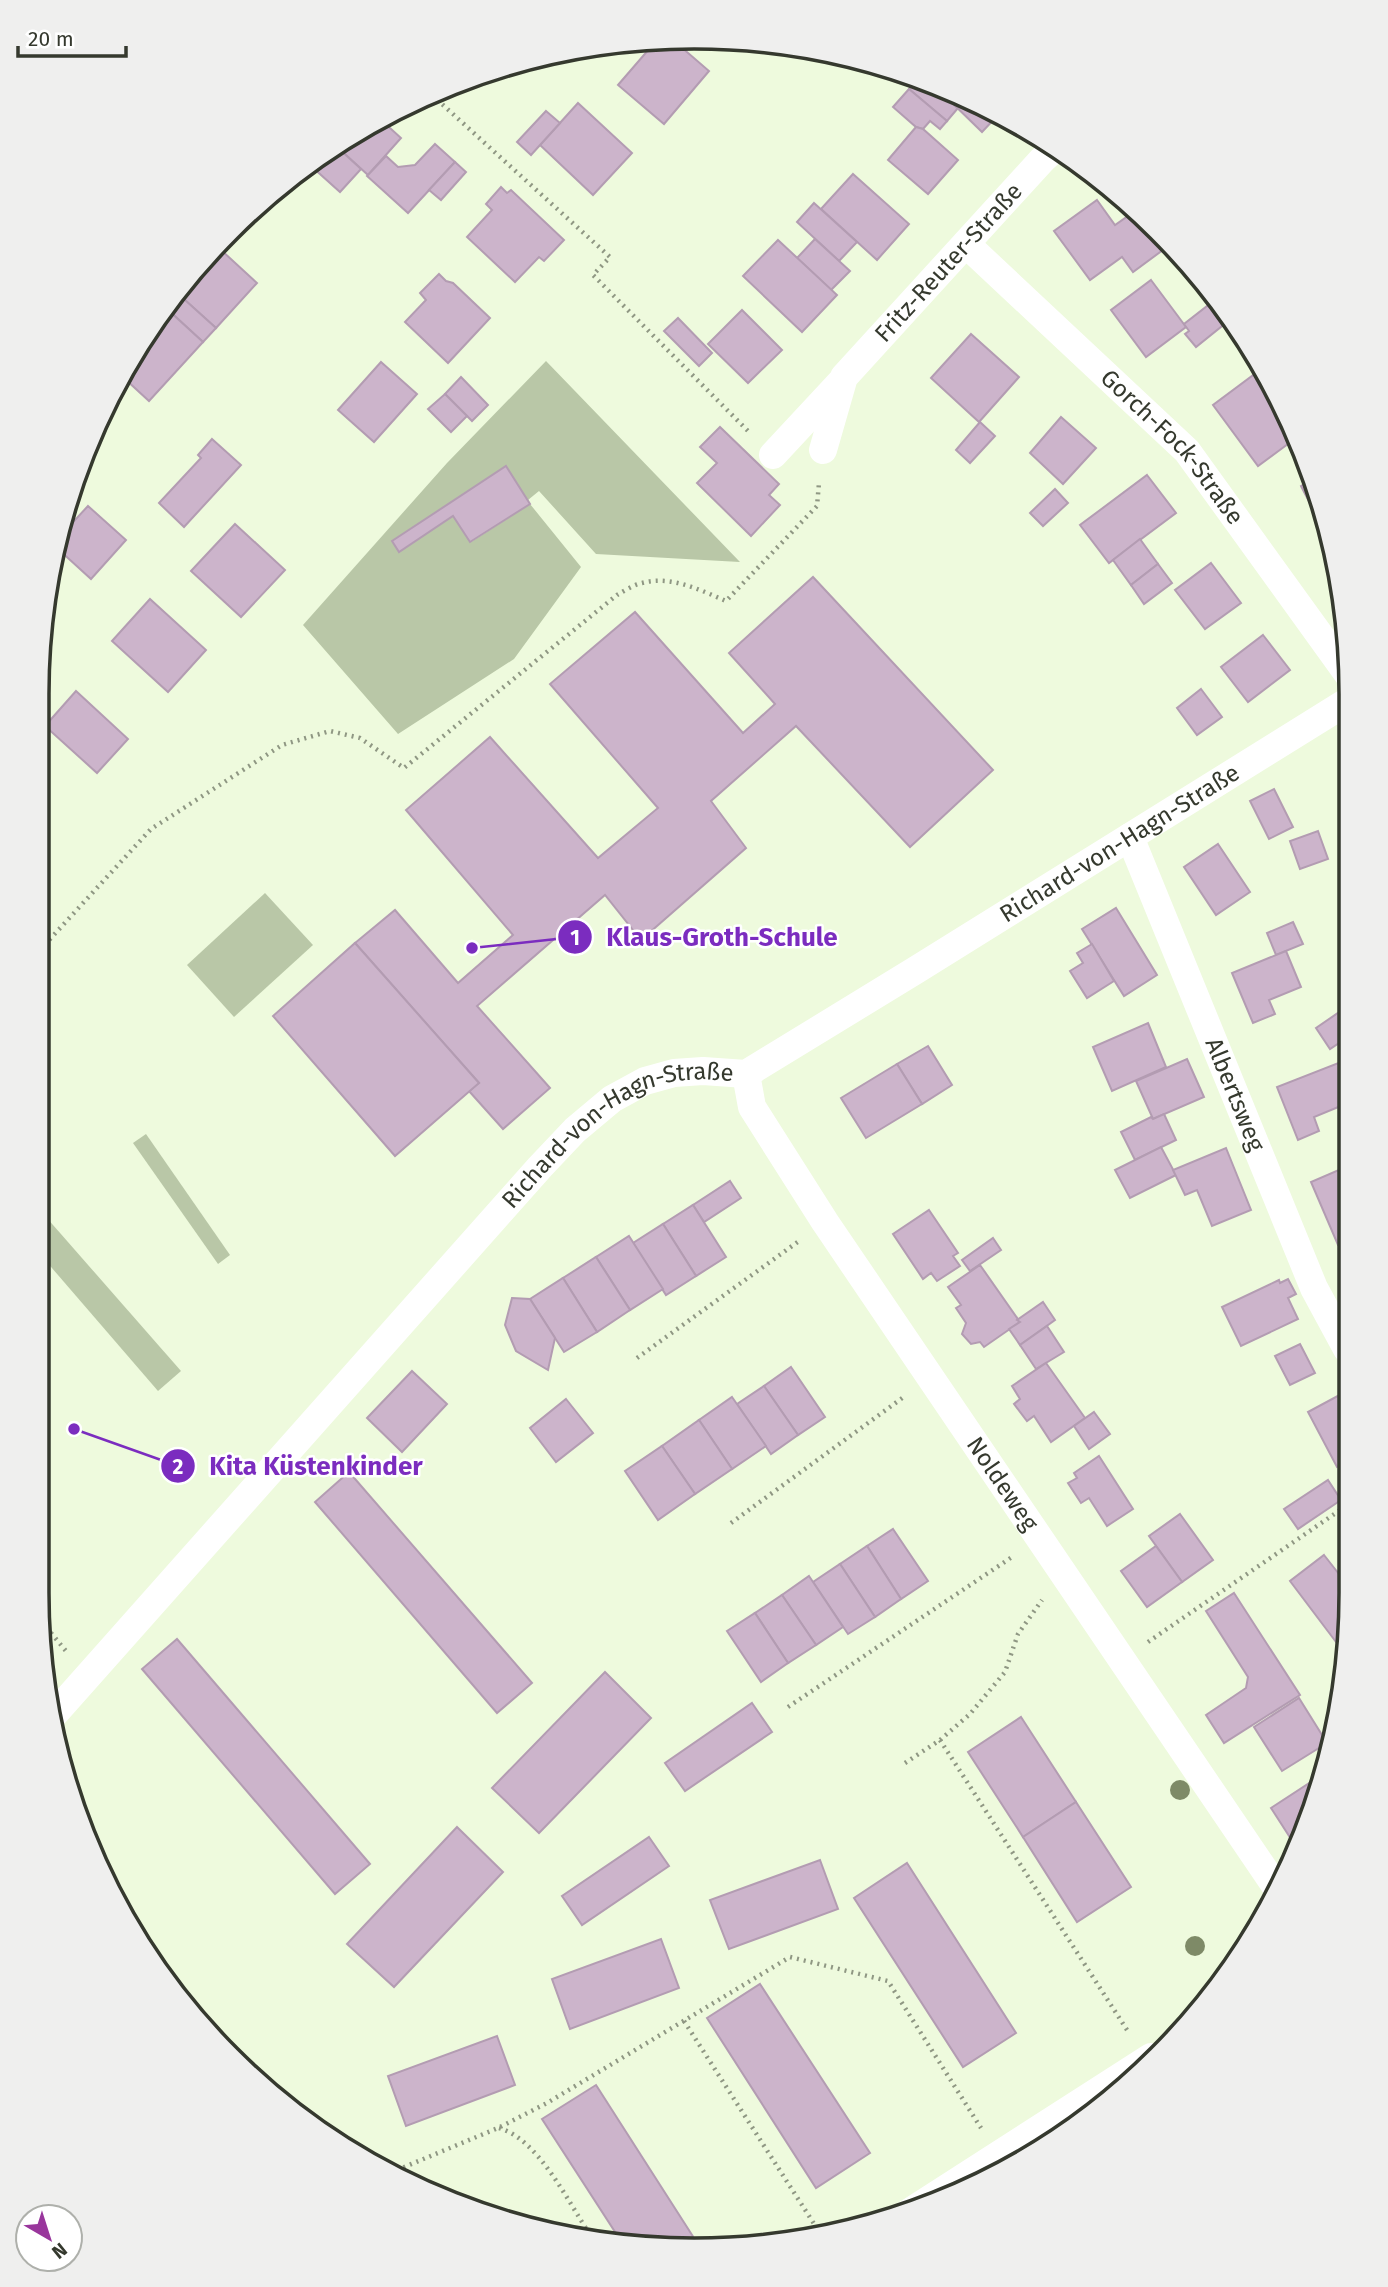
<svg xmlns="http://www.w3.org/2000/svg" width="1388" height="2287" font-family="'Fira Sans',sans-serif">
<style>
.green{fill:#b9c7a7}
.building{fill:#ccb4cb;stroke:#b39cb2;stroke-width:2}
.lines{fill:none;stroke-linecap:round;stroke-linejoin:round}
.path{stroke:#8f9783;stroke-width:4.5;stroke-dasharray:2 5;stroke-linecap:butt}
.street{stroke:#fff;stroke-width:28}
.tree{fill:#7e8a67}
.labels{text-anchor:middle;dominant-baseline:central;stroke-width:5;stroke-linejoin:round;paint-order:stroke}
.street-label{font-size:24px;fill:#35392e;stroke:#fff}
.rim{fill:none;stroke:#35392e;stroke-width:3.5}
.leader{fill:none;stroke:#7b2cbf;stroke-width:2.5}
.callout-dot{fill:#7b2cbf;stroke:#fff;stroke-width:2.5}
.mark-label{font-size:21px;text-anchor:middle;font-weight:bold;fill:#fff}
.callout-label{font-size:26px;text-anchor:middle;font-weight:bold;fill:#7b2cbf;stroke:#fff;stroke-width:5;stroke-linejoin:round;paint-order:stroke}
</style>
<rect width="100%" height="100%" fill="#eefadd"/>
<!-- green -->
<g class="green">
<path d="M546,361l194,201 -144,-8 -57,-63 -11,9 -22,-33 -114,74 7,10 54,-35 18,26 59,-38 51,63 -67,92 -116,75 -95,-109 144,-162z"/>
<path d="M265,893l48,52 -79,72 -47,-52z"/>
<path d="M146,1134l84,121 -12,9 -85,-121z"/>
<path d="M39,1209l142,162 -23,20 -119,-138z"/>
</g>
<!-- building -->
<g class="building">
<path d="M673,40l36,31 -45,53 -46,-39 38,-44z"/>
<path d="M917,79l24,9 5,5 -2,2 14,13 -11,13 -38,-32z"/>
<path d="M909,89l38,32 -7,8 -10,-8 -7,8 -7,-2 -23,-20z"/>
<path d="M948,91l36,13 15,10 -17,18 -38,-37z"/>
<path d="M578,103l54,50 -39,42 -53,-50z"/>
<path d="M546,111l14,12 -29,32 -14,-13z"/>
<path d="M379,118l22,20 -33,37 -32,-29 29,-21z"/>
<path d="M916,127l7,2 35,31 -30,34 -40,-34z"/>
<path d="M435,144l20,18 -47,51 -41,-37 19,-20 12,11 17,-2z"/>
<path d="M336,146l25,23 -21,23 -29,-26 -6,7 -3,-3z"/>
<path d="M455,162l11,10 -25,28 -12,-10z"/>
<path d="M853,174l56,50 -32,36 -56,-51z"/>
<path d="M501,187l6,6 4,-3 53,50 -20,21 -5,-4 -24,25 -48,-45 25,-27 -6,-6z"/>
<path d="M270,193l7,6 -14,15 -9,-7z"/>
<path d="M1097,200l18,25 20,-14 19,17 13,19 -34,25 -11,-15 -32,23 -36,-49z"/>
<path d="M814,203l43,39 -18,19 -42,-39z"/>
<path d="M815,239l35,32 -19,19 -34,-32z"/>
<path d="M778,240l59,55 -35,37 -59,-56z"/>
<path d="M220,249l37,34 -41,45 -41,-37 21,-22 4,2z"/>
<path d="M439,274l7,7 7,2 37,35 -42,45 -43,-41 21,-22 -6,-7z"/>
<path d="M1151,280l35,47 -40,30 -35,-47z"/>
<path d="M175,291l41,37 -13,14 -38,-35z"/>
<path d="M1211,303l16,19 -31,25 -11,-13 4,-3 -5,-7z"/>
<path d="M167,309l36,33 -54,59 -25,-23 35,-60z"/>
<path d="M742,310l40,40 -34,33 -40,-39z"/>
<path d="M678,318l34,35 -13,13 -35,-35z"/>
<path d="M971,334l48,43 -40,45 -48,-44z"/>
<path d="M381,362l36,32 -43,48 -36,-32z"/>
<path d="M1256,373l10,14 5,-3 25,54 -38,28 -45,-61z"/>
<path d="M461,377l27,28 -16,16 -27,-27z"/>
<path d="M445,394l22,22 -16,16 -23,-23z"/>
<path d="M1061,417l35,31 -33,36 -33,-31z"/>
<path d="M980,422l15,14 -25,27 -14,-13z"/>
<path d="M720,427l59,57 -10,11 11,10 -29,31 -54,-53 20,-20 -17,-16z"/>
<path d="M1296,438l13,28 -2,1 -18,-24z"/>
<path d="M212,439l29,26 -57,62 -25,-24 42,-45 -3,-3z"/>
<path d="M506,466l24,38 -60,38 -17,-26 -54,36 -7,-11z"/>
<path d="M1147,475l29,38 -67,50 -29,-38z"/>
<path d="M1314,478l2,5 11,53 -26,-50z"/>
<path d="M1055,489l13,14 -25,23 -13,-13z"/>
<path d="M88,506l38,34 -35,39 -33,-30 4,-15z"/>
<path d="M235,524l50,46 -44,47 -50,-46z"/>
<path d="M1140,539l18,25 -27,21 -18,-25z"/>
<path d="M1211,563l30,40 -36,26 -30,-39z"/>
<path d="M1158,564l14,19 -28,21 -13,-19z"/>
<path d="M813,577l180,193 -83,77 -114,-121 -85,75 35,47 -105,92 -36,-45 -128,111 73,82 -47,41 -34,-38 10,-8 -124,-140 40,-33 63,73 55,-48 -107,-125 84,-73 108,121 60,-50 -108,-124 85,-72 108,121 32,-29 -46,-51z"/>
<path d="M150,599l56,51 -38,42 -56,-51z"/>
<path d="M1263,635l27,35 -42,32 -27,-35z"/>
<path d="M1201,689l21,28 -25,18 -20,-27z"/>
<path d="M76,691l52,48 -31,34 -52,-47z"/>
<path d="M1274,789l19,38 -24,12 -19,-38z"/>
<path d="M1318,831l10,28 -28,10 -10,-28z"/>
<path d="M1218,844l32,48 -34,23 -32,-48z"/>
<path d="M1116,908l41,67 -33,21 -42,-67z"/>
<path d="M1293,922l10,22 -27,11 -9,-22z"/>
<path d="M355,943l124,140 -84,73 -122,-140z"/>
<path d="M1092,944l22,37 -27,17 -17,-27 13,-8 -6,-10z"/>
<path d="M1286,951l15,36 -32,13 6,14 -22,9 -21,-50z"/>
<path d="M1348,1006v31l-18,12 -14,-21z"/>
<path d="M1148,1023l18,44 -54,24 -19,-44z"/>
<path d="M928,1046l24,39 -30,19 -25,-40z"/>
<path d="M1187,1059l17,38 -51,22 -17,-38z"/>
<path d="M1341,1062l7,17v24l-34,14 5,14 -21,9 -21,-53z"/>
<path d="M897,1064l25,40 -56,34 -25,-40z"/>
<path d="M1164,1114l12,26 -41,20 -14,-28 30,-15 2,2z"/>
<path d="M1161,1147l15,28 -46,23 -15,-28z"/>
<path d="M1226,1148l25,62 -39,16 -15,-36 -12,5 -12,-25z"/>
<path d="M1348,1166l-1,75 -9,4 -27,-63z"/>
<path d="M730,1181l11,17 -37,24 -11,-17z"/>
<path d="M693,1205l33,52 -30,19 -33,-52z"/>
<path d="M929,1210l29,43 -5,3 7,10 -23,15 -6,-8 -8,6 -30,-45z"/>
<path d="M663,1224l33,52 -30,19 -33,-52z"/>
<path d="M629,1236l34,53 -33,21 -34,-53z"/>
<path d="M993,1238l8,12 -31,21 -8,-11z"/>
<path d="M596,1257l34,53 -33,22 -34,-54z"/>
<path d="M980,1265l40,57 -36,25 -4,-5 -9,2 -9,-10 4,-11 -10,-15 5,-3 -13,-18z"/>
<path d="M563,1278l34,54 -33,20 -34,-53z"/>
<path d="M1288,1279l8,15 -8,4 10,21 -57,27 -19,-39 57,-27 1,3z"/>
<path d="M512,1298l18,1 25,39 -7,32 -32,-19 -11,-26z"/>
<path d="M1043,1302l12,18 -35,25 -11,-16 11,-7 -3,-2z"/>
<path d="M1047,1326l17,26 -28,17 -16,-24z"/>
<path d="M1300,1344l15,29 -25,12 -15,-29z"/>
<path d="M1046,1363l39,55 -34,24 -17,-26 -7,5 -13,-17 6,-5 -8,-13z"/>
<path d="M791,1367l34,50 -27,18 -34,-49z"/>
<path d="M412,1371l35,33 -45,48 -35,-34z"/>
<path d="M764,1386l34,49 -27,19 -34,-50z"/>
<path d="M1347,1391v71l-10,5 -29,-55z"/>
<path d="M732,1397l34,49 -34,23 -33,-49z"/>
<path d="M566,1399l27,34 -37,29 -26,-34z"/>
<path d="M1094,1412l16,22 -21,15 -15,-23z"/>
<path d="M699,1420l33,49 -37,25 -33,-48z"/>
<path d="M662,1446l33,48 -37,26 -33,-49z"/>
<path d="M1099,1456l34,53 -26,17 -18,-28 -8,5 -13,-20 9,-5 -3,-5z"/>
<path d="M349,1472l183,211 -35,30 -182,-211z"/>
<path d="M1328,1480l13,20 -43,29 -14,-20z"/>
<path d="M1180,1514l33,46 -31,22 -33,-46z"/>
<path d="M893,1529l35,52 -27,18 -34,-53z"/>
<path d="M867,1546l34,53 -26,18 -35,-53z"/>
<path d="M1156,1546l26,36 -35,25 -26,-36z"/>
<path d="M1324,1555l22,28v52l-10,7 -46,-61z"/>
<path d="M840,1564l35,53 -27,17 -35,-52z"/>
<path d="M809,1576l34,51 -27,18 -34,-50z"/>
<path d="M1234,1593l66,102 -76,48 -18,-28 40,-27 2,-11 -42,-66z"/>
<path d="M782,1595l34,50 -28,18 -33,-50z"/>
<path d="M755,1613l33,50 -27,19 -34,-51z"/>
<path d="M177,1639l193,225 -35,30 -193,-225z"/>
<path d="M605,1672l46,46 -112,115 -47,-45z"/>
<path d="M1299,1698l28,45 -45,28 -28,-44z"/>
<path d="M752,1703l20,29 -87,59 -20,-28z"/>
<path d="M1021,1717l55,85 -53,35 -55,-85z"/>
<path d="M1320,1776l-16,58 -11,8 -22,-34z"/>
<path d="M1076,1802l55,85 -54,35 -54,-85z"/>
<path d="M457,1827l46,45 -109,115 -47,-43z"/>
<path d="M649,1837l20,29 -87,59 -20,-29z"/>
<path d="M820,1860l18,49 -109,40 -19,-49z"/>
<path d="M907,1863l109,170 -53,34 -109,-169z"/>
<path d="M661,1939l18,49 -109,41 -18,-50z"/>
<path d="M760,1984l110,169 -54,35 -109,-170z"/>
<path d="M497,2036l18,49 -109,41 -18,-50z"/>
<path d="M596,2085l105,164 -7,1 -75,-12 -77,-119z"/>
</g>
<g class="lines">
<!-- path -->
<g class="path">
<path d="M432,95l178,162 -17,18 157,158"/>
<path d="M40,950l111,-121 131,-84 48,-14 30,7 44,30 213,-173c7,-4 16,-10 25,-12 29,-8 58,7 84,18l91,-95 2,-23"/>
<path d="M637,1358l162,-117"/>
<path d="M731,1523l174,-127"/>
<path d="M42,1622l24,29"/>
<path d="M1148,1642l198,-136"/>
<path d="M788,1707l224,-150"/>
<path d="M940,1740l189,293"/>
<path d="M905,1763l35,-23 30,-26 35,-42 13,-38 24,-34"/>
<path d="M684,2021l134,209"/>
<path d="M499,2128c39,11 68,72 90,105"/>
<path d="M397,2170l101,-42 49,-25 243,-146 98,24 93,147"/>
</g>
<!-- street -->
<g class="street">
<path id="s1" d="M966,244l221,207 163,226"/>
<path id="s2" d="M823,450l21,-73 198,-217 13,-12"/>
<path d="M773,455l67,-72"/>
<path id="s3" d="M1130,837l184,451 33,61"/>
<path id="s4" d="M746,1074l6,33 73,115 451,665"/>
<path id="s5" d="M56,1712l484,-545 35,-37 37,-31 33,-18 29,-8 29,-2 43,3 170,-104 434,-270"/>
<path d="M905,2215l246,-158"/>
</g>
</g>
<!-- trees -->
<g class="tree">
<circle cx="1180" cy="1790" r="10"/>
<circle cx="1195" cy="1946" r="10"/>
</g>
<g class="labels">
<!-- street labels -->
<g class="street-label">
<text stroke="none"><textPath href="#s2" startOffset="231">Fritz-Reuter-Straße</textPath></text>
<text stroke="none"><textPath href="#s1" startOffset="290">Gorch-Fock-Straße</textPath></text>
<text stroke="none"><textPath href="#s5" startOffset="1407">Richard-von-Hagn-Straße</textPath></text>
<text stroke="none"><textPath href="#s3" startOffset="278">Albertsweg</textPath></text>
<text stroke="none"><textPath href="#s5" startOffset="817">Richard-von-Hagn-Straße</textPath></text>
<text stroke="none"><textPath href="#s4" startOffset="486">Noldeweg</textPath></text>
</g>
</g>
<!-- crop -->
<path d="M0 0H1388V2287H0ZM694 49H694A645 645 0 0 1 1339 694V1593A645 645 0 0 1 694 2238H694A645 645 0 0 1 49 1593V694A645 645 0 0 1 694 49Z" fill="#efefee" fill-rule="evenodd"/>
<path class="rim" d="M694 49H694A645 645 0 0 1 1339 694V1593A645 645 0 0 1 694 2238H694A645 645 0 0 1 49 1593V694A645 645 0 0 1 694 49Z"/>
<!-- callouts -->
<path class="leader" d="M472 948L575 937M74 1429L178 1466"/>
<g class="callout-dot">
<circle cx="472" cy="948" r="7"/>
<circle cx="74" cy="1429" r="7"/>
<circle cx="575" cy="937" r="18"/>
<circle cx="178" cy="1466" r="18"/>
</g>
<g class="mark-label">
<text x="575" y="945">1</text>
<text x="178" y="1474">2</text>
</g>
<g class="callout-label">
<text x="722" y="946">Klaus-Groth-Schule</text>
<text x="316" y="1475">Kita Küstenkinder</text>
</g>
<!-- north arrow -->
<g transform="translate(49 2238) rotate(141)"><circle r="33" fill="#ffffff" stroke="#aeb0ab" stroke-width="2"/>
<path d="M0-5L12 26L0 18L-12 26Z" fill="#99369c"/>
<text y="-10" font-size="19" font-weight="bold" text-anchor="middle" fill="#35392e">N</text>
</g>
<!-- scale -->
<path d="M18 46v10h108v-10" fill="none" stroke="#35392e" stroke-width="3.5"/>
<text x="28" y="46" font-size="21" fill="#35392e" stroke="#ffffff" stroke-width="5" paint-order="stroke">20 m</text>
</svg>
